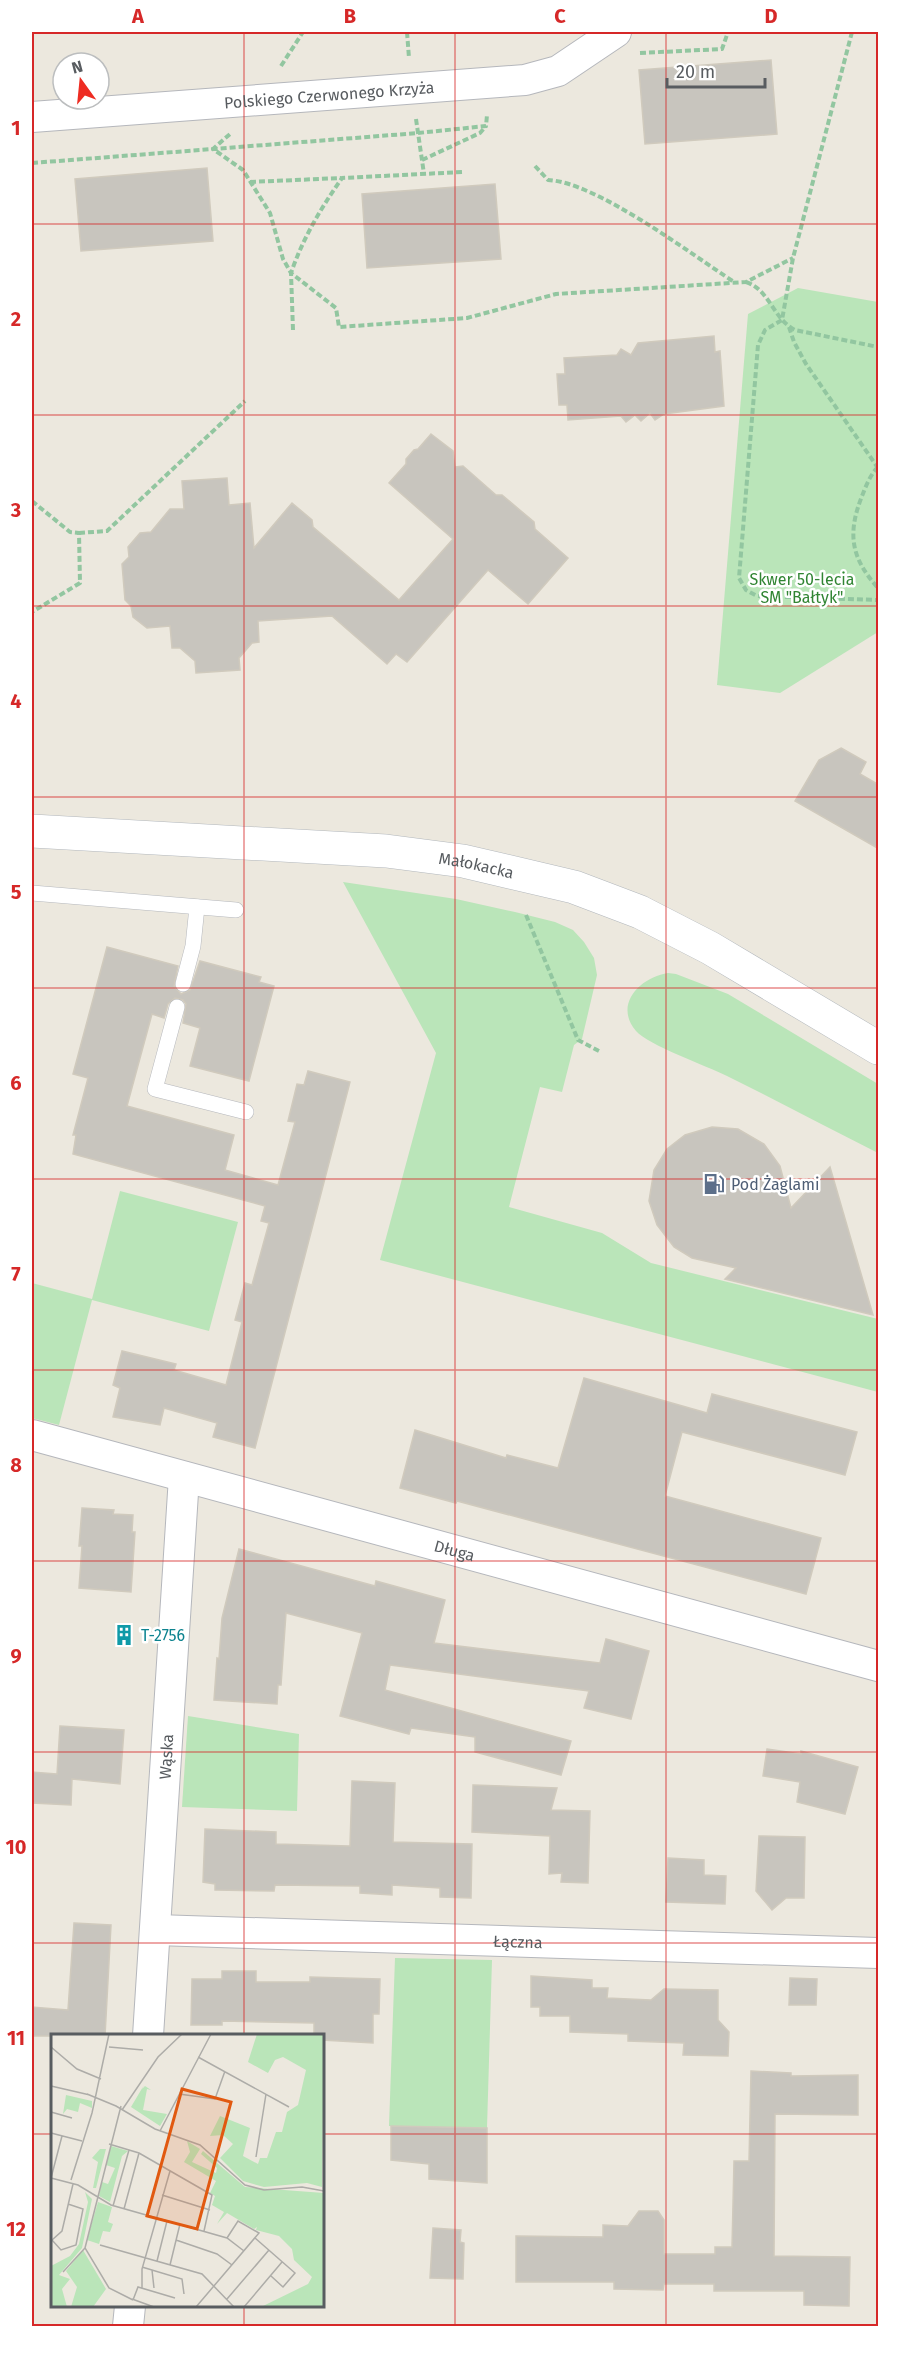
<svg xmlns="http://www.w3.org/2000/svg" width="910" height="2358" font-family="'Fira Sans',sans-serif">
<style>
.green{fill:#bae5b9}
.building{fill:#c8c5be;stroke:#d0cabd;stroke-width:1.5}
.lines{fill:none;stroke-linecap:round;stroke-linejoin:round}
.service-casing{stroke:#b5b7bc;stroke-width:16}
.minor-casing{stroke:#b5b7bc;stroke-width:32}
.secondary-casing{stroke:#b2b7bc;stroke-width:34}
.path{stroke:#92c6a0;stroke-width:4;stroke-dasharray:6 3;stroke-linecap:butt}
.service{stroke:#fff;stroke-width:15}
.minor{stroke:#fff;stroke-width:30}
.secondary{stroke:#fff;stroke-width:33}
.grid{fill:none;stroke:#d62828;stroke-width:1.5;stroke-opacity:0.55}
.labels{text-anchor:middle;dominant-baseline:central;stroke-width:5;stroke-linejoin:round;paint-order:stroke}
.street-label{font-size:16px;fill:#585c60;stroke:#fff}
.park-label{font-size:16px;fill:#318533;stroke:#fff}
.service-label{font-size:16px;fill:#4e5e75;stroke:#fff;text-anchor:start}
.culture-label{font-size:16px;fill:#0d838f;stroke:#fff;text-anchor:start}
.inset-road{fill:none;stroke:#adaca8;stroke-width:1.5}
.view{fill:#e15910;fill-opacity:0.15;stroke:#e15910;stroke-width:3}
.inset-edge{fill:none;stroke:#585c60;stroke-width:3}
.neatline{fill:none;stroke:#d62828;stroke-width:2}
.grid-label{font-size:20px;text-anchor:middle;font-weight:bold;fill:#d62828}
</style>
<rect width="100%" height="100%" fill="#ece8de"/>
<!-- green -->
<g class="green">
<path d="M798,288l80,14v330l-98,61 -63,-8 31,-371z"/>
<path d="M343,882l113,17 59,13 40,10 18,8 11,12 10,16 3,17 -15,64 -8,6 -12,47 -22,-5 -31,120 93,26 49,30 227,56v73l-498,-132 56,-207z"/>
<path d="M668,973l8,1 52,20 150,90v69c-50,-25 -100,-52 -151,-77 -20,-10 -79,-31 -91,-45 -23,-27 5,-54 32,-58z"/>
<path d="M120,1191l118,31 -29,109 -117,-31 -33,125 -27,-7v-135l60,16z"/>
<path d="M188,1716l111,18 -2,77 -115,-4z"/>
<path d="M395,1958l97,2 -5,168 -98,-2z"/>
</g>
<!-- building -->
<g class="building">
<path d="M771,60l6,74 -132,10 -6,-74z"/>
<path d="M207,168l6,73 -132,10 -6,-72z"/>
<path d="M495,184l6,75 -134,9 -5,-74z"/>
<path d="M714,336l1,16 5,-1 4,55 -60,8 -9,6 -5,-7 -9,8 -6,-6 -9,7 -5,-6 -53,4 -1,-15h-8l-2,-31h8l-1,-16 53,-3 4,-6 10,6 7,-12z"/>
<path d="M431,434l22,17 2,16 8,-1 33,29h6l32,27 1,7 33,29 -40,46 -40,-34 -81,92 -11,-8 -9,10 -55,-48 -74,5 1,21 -7,1 -13,15 1,12 -44,3 -1,-12 -15,-13h-8l-2,-22 -23,2 -14,-11 -2,-11 -6,-6 -3,-36 7,-7 -1,-10 12,-14 11,-1 19,-23h14l-2,-28 45,-3 2,27 21,-2 4,45 38,-45 20,17 1,7 86,73 54,-61 -64,-56 17,-19v-5l8,-9 4,-1z"/>
<path d="M841,748l25,14 -6,12 19,11v64l-84,-48 24,-41z"/>
<path d="M107,947l71,19 -4,20 7,8 9,-4 10,-29 61,16 -2,5 15,4 -25,95 -59,-15 10,-38 -17,-5 3,-19 -3,-4 -8,-2 -7,6 -4,14 -12,-4 -25,92 107,29 -9,35 53,15 17,-63 -7,-1 9,-37 7,1 4,-14 42,11 -95,366 -42,-11 4,-14 -53,-15 -4,17 -47,-8 7,-29 -7,-3 9,-34 54,13 -2,6 52,15 16,-63 -7,-2 10,-37 7,2 17,-62 -8,-2 4,-15 -192,-52 3,-19h-3l15,-57 -15,-4z"/>
<path d="M712,1127l26,2 26,15 16,22 11,42 39,-41 43,148 -148,-36 11,-11 -44,-10 -18,-11 -17,-22 -8,-24 5,-31 13,-21 18,-14z"/>
<path d="M584,1378l123,35 5,-19 145,38 -12,43 -163,-43 -17,64 156,42 -15,56 -349,-93 -1,2 -56,-15 15,-58 91,28 1,-3 51,13z"/>
<path d="M82,1508l32,2 -1,4 20,1 -1,17h3l-4,60 -52,-4 3,-42h-3z"/>
<path d="M239,1549l136,37 1,-5 69,19 -11,43 166,20 6,-24 43,12 -18,68 -47,-11 5,-17 -199,-26 -5,25 186,51 -10,34 -86,-23v-15l-64,-9 -2,6 -69,-18 22,-83 -76,-20 -5,72h-3l-1,19 -63,-4 3,-42 2,1 3,-41z"/>
<path d="M60,1726l64,4 -4,54 -48,-5 -1,26 -39,-2v-31l25,2z"/>
<path d="M767,1749l34,5v-3l57,16 -13,47 -48,-12 3,-20 -37,-6z"/>
<path d="M352,1781l43,2 -2,59 79,2 -1,54 -31,-1v-9l-48,-3v10l-32,-2v-7l-85,-1 -1,6 -59,-1v-6l-12,-2 2,-53 71,3v12l74,2z"/>
<path d="M473,1785l84,3 -6,22 39,1 -2,72 -27,-1 1,-9 -13,1 1,-38 -78,-4z"/>
<path d="M759,1836l46,1 -1,61h-18l-14,12 -16,-19z"/>
<path d="M668,1858l36,2v15l22,1 -1,28 -59,-2z"/>
<path d="M74,1923l37,2 -6,111h-73v-29l36,3z"/>
<path d="M222,1971h34v11h54v-5l70,2 -1,35h-6v29l-51,-3v-4h-8v-13l-92,-2v4h-31l1,-46h30z"/>
<path d="M531,1976l61,4v8h16l-1,10 44,2 13,-11 54,1v30l11,12 -1,24 -45,-1 1,-12 -56,-2v-7l-58,-2v-16h-30v-9h-9z"/>
<path d="M790,1978l27,1 -1,26h-27z"/>
<path d="M751,2071l40,2v3l67,-1v40l-83,-1 -1,142 76,1 -1,49 -45,-1v-14h-90v-7h-50l-1,6 -49,-1v-7h-98v-46l87,1v-12l25,1 11,-15h19l6,9v34h51v-7h17l2,-86h15z"/>
<path d="M391,2126l96,2v55l-58,-4v-15l-38,-4z"/>
<path d="M433,2228l28,2 -1,12 4,1 -1,36 -33,-1z"/>
</g>
<g class="lines">
<defs>
<g id="service">
<path d="M32,893l204,17"/>
<path d="M183,984l10,-38 4,-39"/>
<path d="M177,1007l-22,82 91,23"/>
</g>
<g id="minor">
<path id="s1" d="M32,117l493,-37 33,-9 58,-39"/>
<path id="s2" d="M32,1435l846,231"/>
<path id="s3" d="M156,1930l722,23"/>
<path id="s4" d="M148,2036l36,-559"/>
<path d="M128,2326l2,-20"/>
</g>
<g id="secondary">
<path id="s5" d="M32,831l354,20 77,10 111,26 66,25 70,36 168,100"/>
</g>
</defs>
<!-- service casing -->
<use href="#service" class="service-casing"/>
<!-- minor casing -->
<use href="#minor" class="minor-casing"/>
<!-- secondary casing -->
<use href="#secondary" class="secondary-casing"/>
<!-- path -->
<g class="path">
<path d="M407,32l2,26"/>
<path d="M852,32l-59,226 -11,62 -17,10 -7,15 -19,233 7,12 11,6 121,4"/>
<path d="M640,53l82,-4 6,-17"/>
<path d="M281,66l22,-34"/>
<path d="M416,119l8,55"/>
<path d="M422,160l58,-27 6,-7"/>
<path d="M32,163l181,-14 17,-15"/>
<path d="M535,166l13,14c48,2 143,74 186,102"/>
<path d="M462,172l-120,6c-21,30 -39,60 -51,95l45,35 3,19 128,-9 89,-24 190,-12 47,-24"/>
<path d="M250,182l91,-4"/>
<path d="M746,282c24,8 27,37 49,48l83,17"/>
<path d="M789,327l5,15 12,22 72,104"/>
<path d="M293,330l-2,-57 -8,-14 -13,-46 -27,-43 -30,-21 205,-16 68,-7 1,-11"/>
<path d="M878,467c-8,8 -12,19 -16,29 -15,38 -11,62 16,92"/>
<path d="M32,501l38,31 9,1 1,50 -48,29"/>
<path d="M79,533l28,-2 138,-130"/>
<path d="M526,915l52,125 23,12"/>
</g>
<!-- service -->
<use href="#service" class="service"/>
<!-- minor -->
<use href="#minor" class="minor"/>
<!-- secondary -->
<use href="#secondary" class="secondary"/>
</g>
<!-- grid -->
<path class="grid" d="M244,32v2004M455,32v2294M666,32v2294M32,224h846M32,415h846M32,606h846M32,797h846M32,988h846M32,1179h846M32,1370h846M32,1561h846M32,1752h846M32,1943h846M32,2134h20M322,2134h556M244,2306v20"/>
<!-- icons -->
<defs>
<symbol id="fuel-bare" viewBox="-9 -9 18 18"><path d="M-5.5-6h7V0h2V4h1.3V-2.5L3-4.5l.8-.8L6-3V5H2.5V1h-1V6h-7ZM-4.2-4.7v3.2H.2V-4.7Z" fill="#5c6f8a" stroke="#fff" stroke-width="2.5" paint-order="stroke"/></symbol>
<symbol id="building-bare" viewBox="-9 -9 18 18"><path d="M-4-6H4V6H1V3H-1V6H-4ZM-2.5-4.3h1.7v1.8h-1.7ZM.8-4.3h1.7v1.8H.8ZM-2.5-1h1.7V.8h-1.7ZM.8-1h1.7V.8H.8Z" fill="#0f9aa8" stroke="#fff" stroke-width="2.5" paint-order="stroke"/></symbol>
</defs>
<g fill-rule="evenodd">
<use href="#fuel-bare" x="699" y="1169" width="30" height="30"/>
<use href="#building-bare" x="109" y="1620" width="30" height="30"/>
</g>
<g class="labels">
<!-- street labels -->
<g class="street-label">
<text stroke="none"><textPath href="#s1" startOffset="298">Polskiego Czerwonego Krzyża</textPath></text>
<text stroke="none"><textPath href="#s5" startOffset="446">Małokacka</textPath></text>
<text stroke="none"><textPath href="#s2" startOffset="438">Długa</textPath></text>
<text stroke="none"><textPath href="#s4" startOffset="280">Wąska</textPath></text>
<text stroke="none"><textPath href="#s3" startOffset="362">Łączna</textPath></text>
</g>
<!-- park labels -->
<g class="park-label">
<text x="802" y="579">Skwer 50-lecia<tspan x="802" dy="18">SM "Bałtyk"</tspan></text>
</g>
<!-- service labels -->
<g class="service-label">
<text x="731" y="1184">Pod Żaglami</text>
</g>
<!-- culture labels -->
<g class="culture-label">
<text x="141" y="1635">T-2756</text>
</g>
</g>
<!-- overview -->
<g transform="translate(51 2034)">
<rect width="273" height="273" fill="#ece8de"/>
<path d="M206,0h67l-2,153 -15,-4 -43,4 -21,-6 -23,-23 13,-14 -10,-9 -13,1 10,-20 30,12 -7,28 15,8 2,-6h7l9,-26h6l5,-20 11,-7 8,-35 -23,-13 -8,3 -7,13 -20,-11zM93,51l-2,4 3,-3 6,4 -4,-1 -4,21 24,4 -7,12 -29,-19zM15,61l26,6v7l-12,-5 -2,9 -11,-3 -4,5zM136,107l13,8 -8,13 24,11 1,-5 -16,-14 2,-3 42,36 79,6v114h-63l47,-23 4,-7 -18,-17 -2,-11 -13,-13 -23,-6 1,-3 -3,2 -27,-16 -10,11 7,-12 -12,-7 3,-9 -5,-3 6,-12 -32,-19 6,-10zM60,112l17,5 -6,5 -12,46 -11,-6 3,-14 6,2 7,-16 -9,-3zM49,115h6l-10,39h-3l5,-26 -6,-4zM34,158l7,7 -10,49 -23,27 11,4 -8,10 5,18h-16v-41l19,-10 9,-12 9,-42zM47,168l14,5 -4,15 5,2 -3,8 -7,-1 -4,13 -12,-4zM32,216l23,39 -13,18h-22l6,-20 -11,-16z" fill="#bae5b9"/>
<path class="inset-road" d="M0,13l26,22 24,10M58,13l34,3M147,23l91,50M0,52l39,9M36,60l29,12 39,23 45,16 45,40 19,5 38,-3 22,4M128,60l36,5 10,-28M70,72l-36,142 24,40 24,12M71,76l36,-53 24,-23M0,78l21,6M109,97l51,-97M0,99l31,8M58,110l30,9 73,42 -8,36M205,123l10,-63M0,144l27,7 33,20 116,33 17,13M0,144l11,-42M20,146l21,-67 17,-79M111,161l48,15M62,172l16,-56M73,175l15,-56M204,204l40,35 -12,14 -12,-11M1,206l9,10 15,-5 7,-36 -15,-5M1,206l10,-9 11,-47M125,206l41,14 15,11M49,211l102,29 32,33M106,227l10,-40M119,231l10,-41M91,233l40,12 2,15M101,236l2,18M12,238l22,-24M91,254v-19l28,-98M81,265l22,8M176,265l42,-49M82,266l5,-13 37,11M145,273l63,-74 -21,-12 -11,17M193,273l38,-45"/>
<path class="view" d="M131,55l49,13 -34,127 -50,-13z"/>
<rect width="273" height="273" class="inset-edge"/>
</g>
<!-- border -->
<rect width="910" height="2358" fill="none" stroke="#ffffff" stroke-width="66"/>
<!-- north arrow -->
<g transform="translate(81 81) rotate(345)"><circle r="28" fill="#ffffff" stroke="#bcbebf" stroke-width="1.5"/>
<path d="M0-4.5L10 22L0 15L-10 22Z" fill="#ee2c22"/>
<text y="-9" font-size="16" font-weight="bold" text-anchor="middle" fill="#585c60">N</text>
</g>
<!-- scale -->
<path d="M667 78v9h98v-9" fill="none" stroke="#585c60" stroke-width="3"/>
<text x="676" y="78" font-size="18" fill="#585c60" stroke="#ffffff" stroke-width="4.5" paint-order="stroke">20 m</text>
<rect x="33" y="33" width="844" height="2292" class="neatline"/>
<g class="grid-label">
<text x="138" y="23">A</text>
<text x="350" y="23">B</text>
<text x="560" y="23">C</text>
<text x="771" y="23">D</text>
<text x="16" y="135">1</text>
<text x="16" y="326">2</text>
<text x="16" y="517">3</text>
<text x="16" y="708">4</text>
<text x="16" y="899">5</text>
<text x="16" y="1090">6</text>
<text x="16" y="1281">7</text>
<text x="16" y="1472">8</text>
<text x="16" y="1663">9</text>
<text x="16" y="1854">10</text>
<text x="16" y="2045">11</text>
<text x="16" y="2236">12</text>
</g>
</svg>
